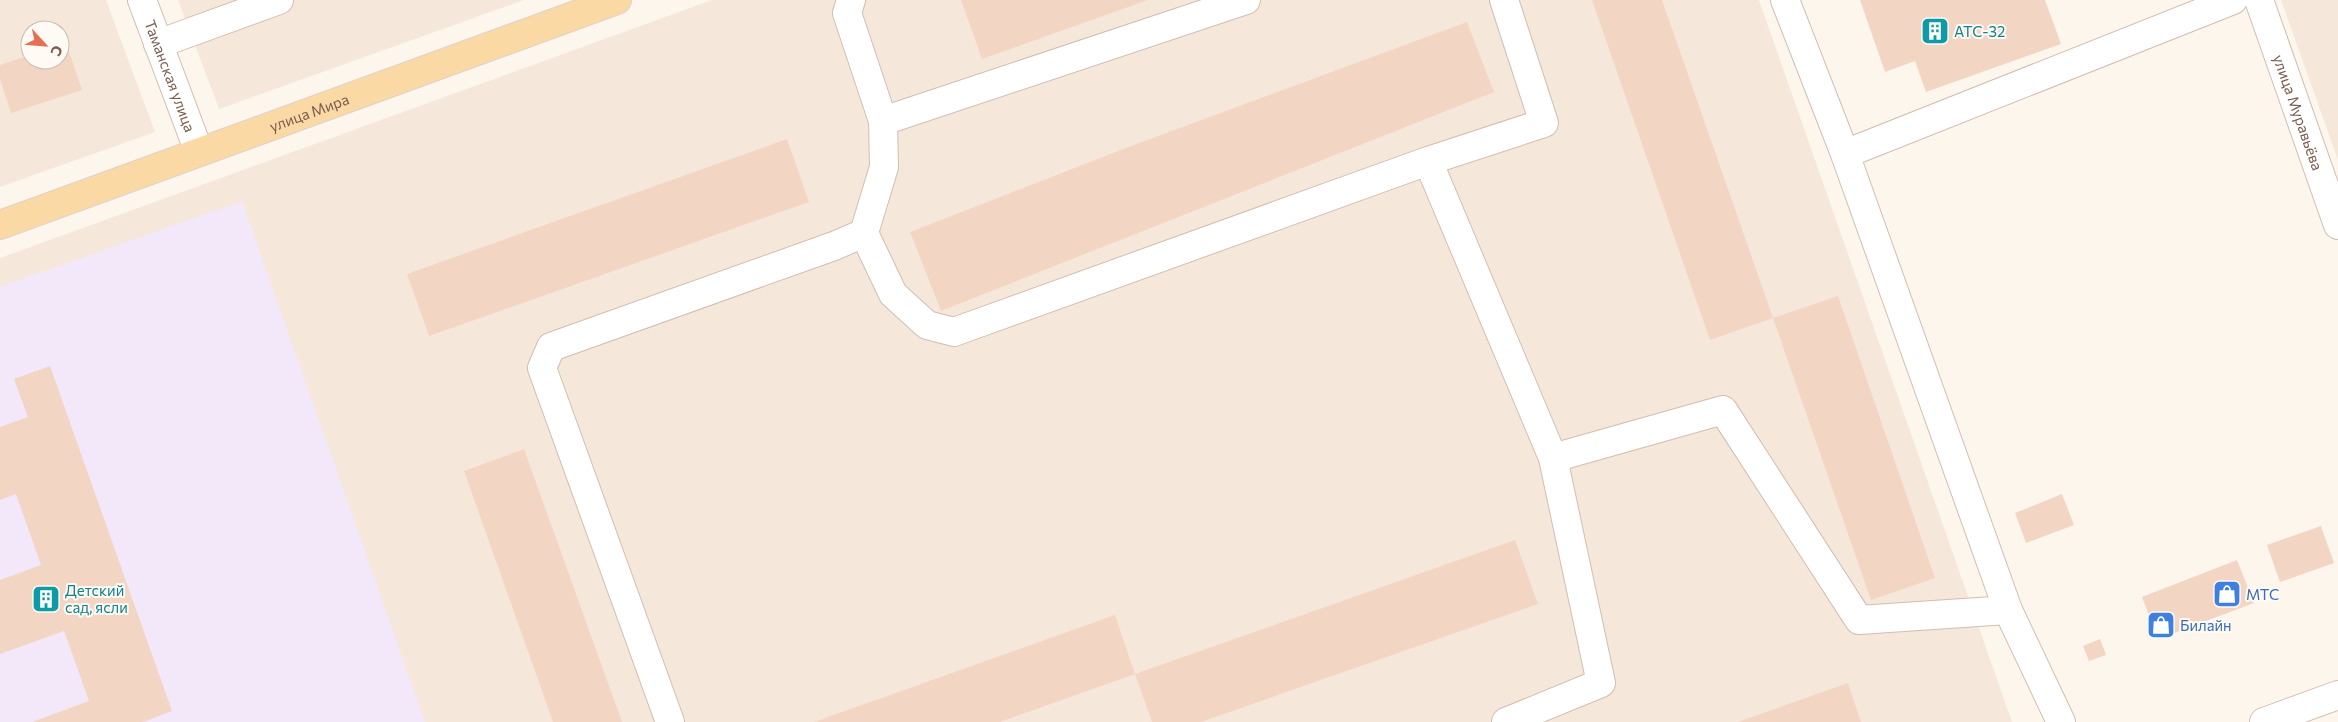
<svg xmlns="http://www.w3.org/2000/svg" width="2338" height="722" font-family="Commissioner,sans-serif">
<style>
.residential{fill:#f5e8da;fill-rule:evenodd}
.education{fill:#f3e8fa}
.building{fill:#f3d5c3}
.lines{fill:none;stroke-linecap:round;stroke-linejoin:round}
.minor-casing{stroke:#d1beb0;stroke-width:30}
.major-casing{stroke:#dad1cd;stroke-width:30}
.minor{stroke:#fff;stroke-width:28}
.major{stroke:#fbd9a5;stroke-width:28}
.labels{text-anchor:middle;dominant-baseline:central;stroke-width:4;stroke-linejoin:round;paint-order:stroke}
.culture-label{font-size:15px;fill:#0d838f;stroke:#fffaf3;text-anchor:start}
.street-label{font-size:15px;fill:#7a5c4d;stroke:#fffaf3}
.shop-label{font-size:15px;fill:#366cbe;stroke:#fffaf3;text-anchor:start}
</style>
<rect width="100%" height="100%" fill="#fdf6ec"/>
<!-- residential -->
<g class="residential">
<path d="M0,0h106l49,132 -155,55zM30,30h30v30h-30z"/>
<path d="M178,0h346l-305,109z"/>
<path d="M712,0h1047l253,722h-2012v-464z"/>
<path d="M2281,0h57v160z"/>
</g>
<!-- education -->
<path class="education" d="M242,201l183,521h-425v-435z"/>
<!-- building -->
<g class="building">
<path d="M961,0h187l-166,59z"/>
<path d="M1592,0h70l111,318 -63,22z"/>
<path d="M1860,0h185l16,44 -135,48 -11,-31 -30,11z"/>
<path d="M1467,22l27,70 -553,219 -31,-79 221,-86z"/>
<path d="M66,43l16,47 -71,23 -11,-34v-14l30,-10v5h30v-15z"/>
<path d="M787,139l22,63 -380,134 -22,-62z"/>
<path d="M1838,296l97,282 -64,22 -98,-282z"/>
<path d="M50,366l122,345 -29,11h-111l57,-21 -25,-70 -64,23v-74l41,-15 -25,-71 -16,6v-73l28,-10 -14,-38z"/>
<path d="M524,449l98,273h-69l-89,-251z"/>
<path d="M2062,494l12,31 -48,18 -11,-30z"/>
<path d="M2321,526l13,37 -54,19 -13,-37z"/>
<path d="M1515,540l23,64 -337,118h-49l-17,-48z"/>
<path d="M2237,560l17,43 -96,36 -16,-42z"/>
<path d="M1115,615l20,59 -135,48h-186z"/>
<path d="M2100,639l6,16 -17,6 -6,-15z"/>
<path d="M1848,683l13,39h-123z"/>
</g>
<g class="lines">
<defs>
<g id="minor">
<path id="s1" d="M142,0l57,152"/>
<path d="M1785,0l60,154"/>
<path id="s2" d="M2259,0l79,225"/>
<path d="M158,44l121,-44"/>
<path d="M883,121l363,-121"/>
<path d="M1428,161l116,-38 -40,-123"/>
<path d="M864,233l29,61 34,31 27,7 474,-171 125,297 48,225 -95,39"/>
<path d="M1553,458l170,-48 136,210 149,-10"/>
<path d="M670,722l-128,-354 9,-21 283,-101 30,-13 20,-66 -1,-46 -36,-108 4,-13"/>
<path d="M2061,722l-53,-112 -163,-456 388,-154"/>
<path d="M2264,722l74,-27"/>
</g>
<g id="major">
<path id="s3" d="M0,225l617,-225"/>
</g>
</defs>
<!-- minor casing -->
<use href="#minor" class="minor-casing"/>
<!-- major casing -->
<use href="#major" class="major-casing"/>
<!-- minor -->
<use href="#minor" class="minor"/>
<!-- major -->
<use href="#major" class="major"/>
</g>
<!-- icons -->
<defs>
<symbol id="building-square" viewBox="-11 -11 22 22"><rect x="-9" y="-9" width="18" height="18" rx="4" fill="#0f9aa8" stroke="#fffaf3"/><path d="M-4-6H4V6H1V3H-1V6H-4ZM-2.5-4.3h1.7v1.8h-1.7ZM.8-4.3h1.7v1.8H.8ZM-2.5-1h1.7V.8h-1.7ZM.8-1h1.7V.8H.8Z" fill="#fff"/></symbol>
<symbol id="shop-square" viewBox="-11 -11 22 22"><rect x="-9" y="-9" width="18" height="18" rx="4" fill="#3f7fe0" stroke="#fffaf3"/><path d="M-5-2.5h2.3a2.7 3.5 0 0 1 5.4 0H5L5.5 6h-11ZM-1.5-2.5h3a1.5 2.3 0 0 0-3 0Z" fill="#fff"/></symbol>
</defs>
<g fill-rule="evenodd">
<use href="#building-square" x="1919" y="15" width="32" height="32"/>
<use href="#shop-square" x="2211" y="578" width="32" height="32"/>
<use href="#building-square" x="30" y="583" width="32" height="32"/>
<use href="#shop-square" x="2145" y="609" width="32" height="32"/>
</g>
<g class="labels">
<!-- culture labels -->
<g class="culture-label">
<text x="1954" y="31">АТС-32</text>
<text x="65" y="590">Детский<tspan x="65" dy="17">сад, ясли</tspan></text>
</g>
<!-- street labels -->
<g class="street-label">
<text stroke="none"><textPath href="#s1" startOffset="81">Таманская улица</textPath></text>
<text stroke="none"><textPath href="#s3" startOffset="329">улица Мира</textPath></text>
<text stroke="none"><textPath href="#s2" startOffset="119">улица Муравьёва</textPath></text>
</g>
<!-- shop labels -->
<g class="shop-label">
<text x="2246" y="594">МТС</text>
<text x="2180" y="625">Билайн</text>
</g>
</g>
<!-- north arrow -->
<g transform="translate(45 45) rotate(116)"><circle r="24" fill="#fffaf3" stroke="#cabbb1"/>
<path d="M0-4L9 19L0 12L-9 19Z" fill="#e76f51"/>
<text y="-8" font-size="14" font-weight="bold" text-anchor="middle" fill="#7a5c4d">С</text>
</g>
</svg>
